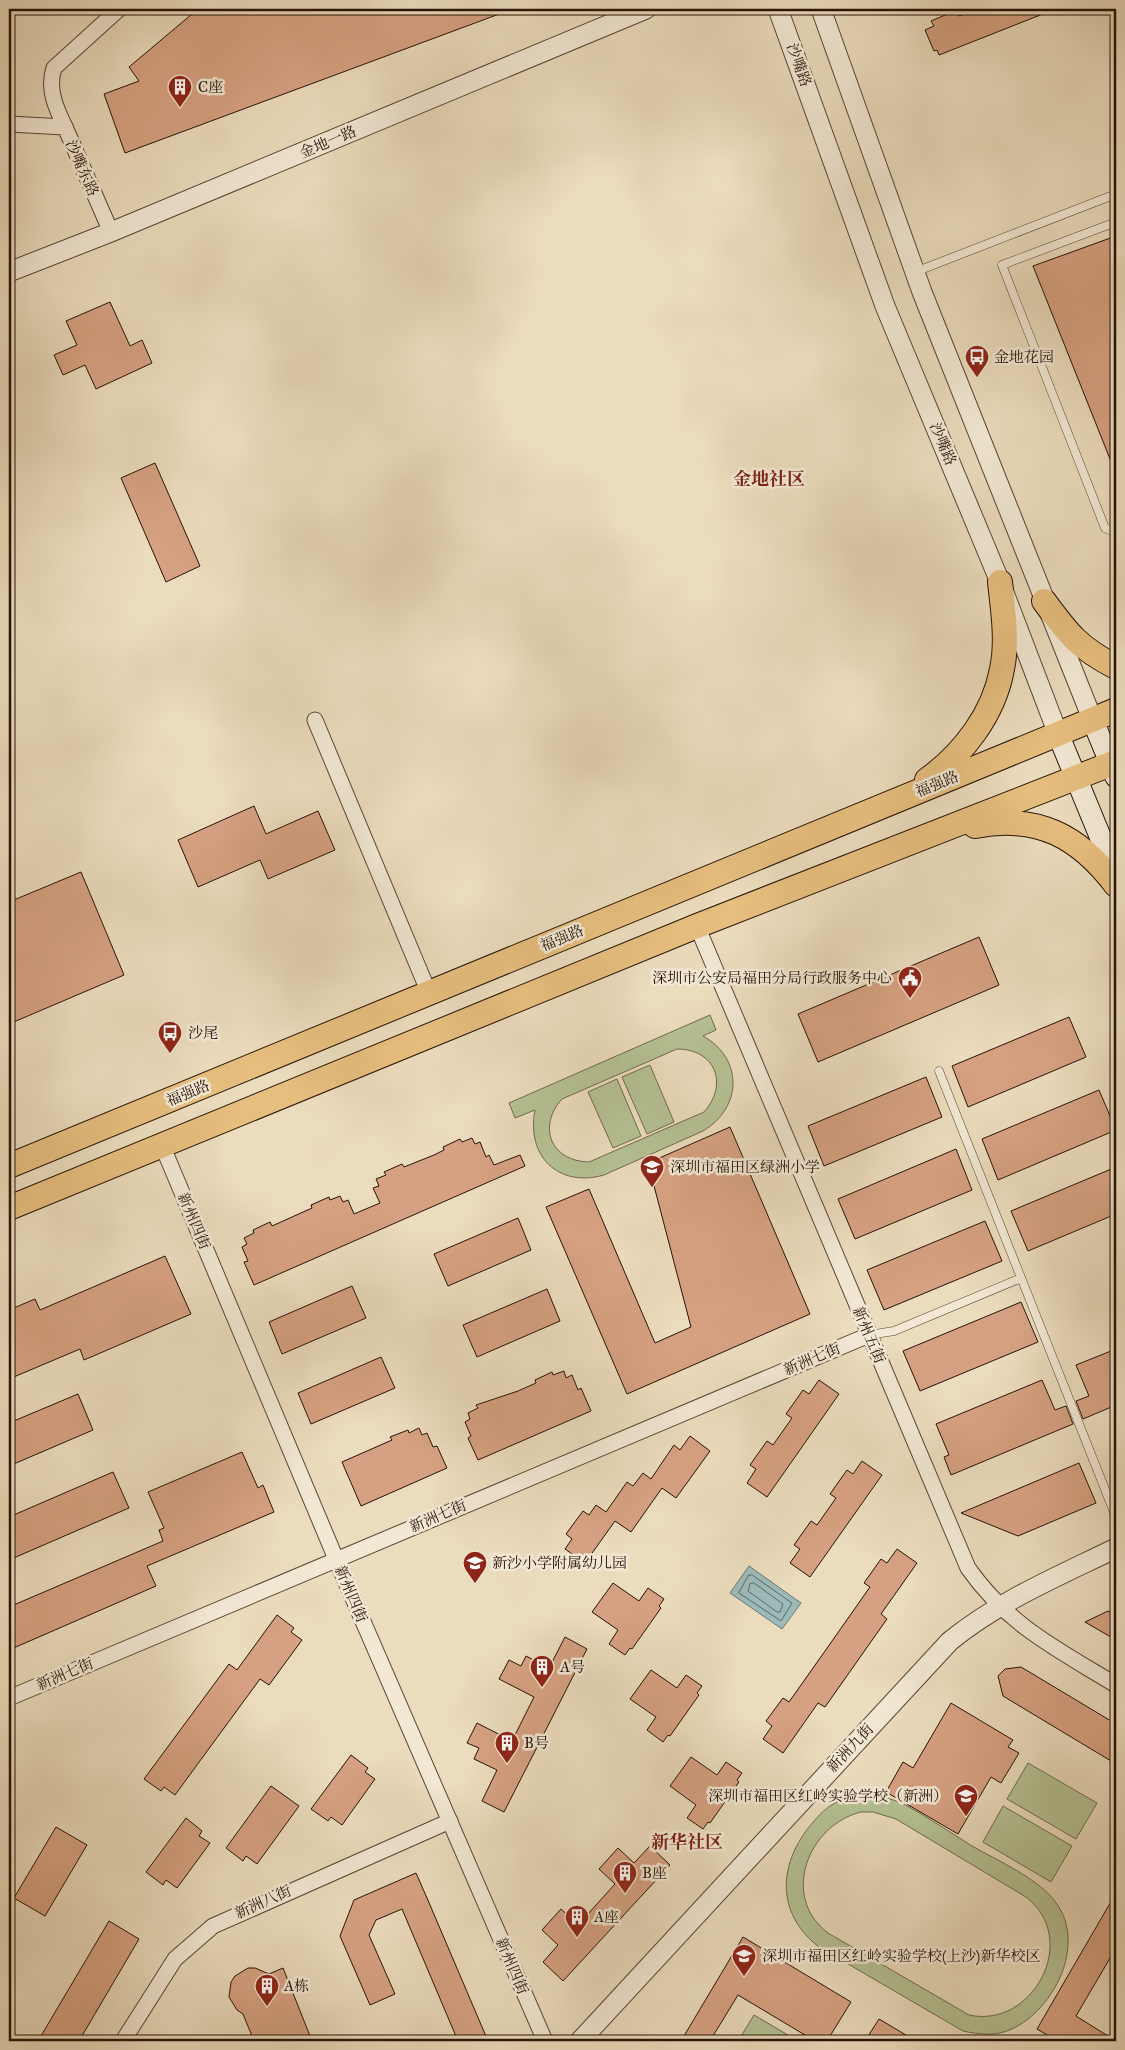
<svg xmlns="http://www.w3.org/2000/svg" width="1125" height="2050" font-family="'IM FELL Great Primer','Noto Serif SC',serif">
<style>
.green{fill:#b5c193;stroke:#6e6a4d;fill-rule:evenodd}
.water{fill:#9bbab9;stroke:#6c7772}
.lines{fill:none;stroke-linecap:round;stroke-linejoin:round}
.shore{stroke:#606660;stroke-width:1}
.building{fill:#d6a182;stroke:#261207}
.service-casing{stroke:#574434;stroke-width:9}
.minor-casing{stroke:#574434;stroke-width:17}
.tertiary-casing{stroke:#574434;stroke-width:21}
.secondary-casing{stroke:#261207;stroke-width:23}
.primary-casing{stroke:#261207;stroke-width:26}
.service{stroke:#f2e8d4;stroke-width:8}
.minor{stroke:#f2e8d4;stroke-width:15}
.tertiary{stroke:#f2e8d4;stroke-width:19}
.secondary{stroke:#f2e8d4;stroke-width:21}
.primary{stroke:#e6be7e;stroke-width:24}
.labels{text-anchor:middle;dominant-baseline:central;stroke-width:5;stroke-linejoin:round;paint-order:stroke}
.street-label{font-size:15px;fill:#261207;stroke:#f2e8d4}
.poi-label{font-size:15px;fill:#261207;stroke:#f2e8d4;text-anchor:start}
.quarter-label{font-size:18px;font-weight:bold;fill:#7a1f14;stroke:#f2e8d4}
</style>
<rect width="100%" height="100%" fill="#ebdcbd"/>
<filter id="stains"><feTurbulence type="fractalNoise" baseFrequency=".004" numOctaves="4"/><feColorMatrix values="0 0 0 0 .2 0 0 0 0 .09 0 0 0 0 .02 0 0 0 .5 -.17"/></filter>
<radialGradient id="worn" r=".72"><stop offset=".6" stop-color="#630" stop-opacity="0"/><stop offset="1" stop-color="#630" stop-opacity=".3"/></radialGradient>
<!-- green -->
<g class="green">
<path d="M710,1015l6,15 -13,6c41,23 39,72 0,95l-99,44c-46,13 -78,-19 -69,-65l-20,8 -6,-15zM677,1049c38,0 52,35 27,63l-115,50c-38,-1 -52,-35 -27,-63z"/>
<path d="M650,1065l24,57 -27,12 -25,-57z"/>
<path d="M617,1079l24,57 -28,12 -25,-56z"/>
<path d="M1028,1763l69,40 -21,36 -69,-40z"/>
<path d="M875,1795c10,2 19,5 29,9 23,13 46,28 68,42 26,15 68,33 85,58 29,42 -3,105 -45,125 -15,7 -32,6 -49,2l-144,-84c-40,-31 -42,-76 -13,-116 7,-9 15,-19 24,-25 14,-9 29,-10 45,-11zM861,1812h12l23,7 130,78c55,42 7,132 -57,118l-141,-82c-48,-36 -20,-108 33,-121z"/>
<path d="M1003,1806l69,40 -21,36 -68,-40z"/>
<path d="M754,2015l44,26h-60z"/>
</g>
<!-- water -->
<path class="water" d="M749,1566l52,37 -19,26 -52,-36z"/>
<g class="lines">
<!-- shore -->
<g class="shore">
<path d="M749,1575h3l40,28 -11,18 -42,-28z"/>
<path d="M754,1583l29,21 -3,8h-3l-29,-21 2,-7z"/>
</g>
</g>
<!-- building -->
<g class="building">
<path d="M198,9h312v1l-385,143 -21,-59 35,-13 -10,-14z"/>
<path d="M977,9h76v1l-114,45 -2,-5 -3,1 -9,-21 9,-4 -3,-5 26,-11 2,6z"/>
<path d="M1116,236v238l-83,-208z"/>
<path d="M110,302l20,44 12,-6 10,23 -56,26 -11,-24 -22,10 -9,-20 23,-10 -11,-24z"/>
<path d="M155,463l45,103 -34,16 -45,-104z"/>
<path d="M254,806l12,28 52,-23 17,39 -67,29 -8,-19 -62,27 -20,-47z"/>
<path d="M81,872l43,103 -115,49v-122z"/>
<path d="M979,937l20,48 -181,77 -20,-48z"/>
<path d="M1069,1017l17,40 -118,50 -16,-41z"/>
<path d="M926,1077l16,40 -118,49 -16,-40z"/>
<path d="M1099,1090l17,40 -118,50 -16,-41z"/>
<path d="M730,1127l80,187 -183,80 -81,-187 43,-18 66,154 36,-16 -43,-164z"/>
<path d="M472,1138l3,6 5,-2 6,15 3,-2 5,10 26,-10 5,11 -271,119 -10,-23 4,-1 -6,-14 5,-3 -3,-6 10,-5 -1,-3 17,-8 2,4 40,-18 -1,-3 18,-8 1,3 10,-4 3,6 5,-2 6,14 26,-11 -7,-15 6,-2 -3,-7 10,-4 -2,-3 18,-8 2,3 30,-12 10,-5 -1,-3 17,-8 2,3z"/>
<path d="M956,1149l16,41 -117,49 -17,-40z"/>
<path d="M1116,1167v47l-88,37 -17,-40z"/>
<path d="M518,1218l13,32 -83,36 -14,-32z"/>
<path d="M985,1221l17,40 -118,49 -17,-40z"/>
<path d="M165,1256l26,58 -107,46 -4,-11 -71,30v-69l26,-11 5,11z"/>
<path d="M352,1286l14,32 -84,36 -13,-32z"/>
<path d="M547,1289l13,32 -83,36 -14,-32z"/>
<path d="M1021,1302l17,40 -118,49 -17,-40z"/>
<path d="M1116,1349v56l-33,14 -7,-18 13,-5 -13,-31z"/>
<path d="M381,1357l14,31 -84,36 -13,-31z"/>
<path d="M564,1371l2,7 6,-3 6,15 3,-2 10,23 -113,49 -10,-22 3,-2 -6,-14 5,-3 -2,-6 10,-5 -2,-3 42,-14 18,-8 -1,-3 17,-8 1,3z"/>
<path d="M819,1380l20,14 -72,103 -20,-14 9,-14 -6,-4 17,-24 6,4 19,-27 -6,-4 17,-24 6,4z"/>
<path d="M1042,1380l13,30 11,-4 7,18 -122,51 -7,-18 5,-2 -13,-31z"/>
<path d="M78,1394l15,36 -84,36v-43z"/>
<path d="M419,1428l3,7 5,-2 6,14 4,-1 10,22 -86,38 -19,-44 50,-22 -2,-3 18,-7 1,3z"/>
<path d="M690,1436l20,15 -34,47 -14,-10 -31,44 -16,-11 -30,42 -20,-14 7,-10 -6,-5 17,-23 6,4 7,-10 10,7 21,-30 6,4 10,-13 8,6 23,-34 6,5z"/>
<path d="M242,1452l16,36 5,-3 11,27 -127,54 9,20 -147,64v-43l154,-66 -4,-11 5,-2 -16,-36z"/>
<path d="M862,1461l20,14 -72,102 -20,-14 10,-14 -6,-4 17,-24 6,4 19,-27 -6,-4 17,-24 6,4z"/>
<path d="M1079,1463l17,40 -78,33 -57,-23z"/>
<path d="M113,1472l16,36 -120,52v-43z"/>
<path d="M897,1549l20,14 -36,51 6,5 -62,88 -7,-4 -35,50 -20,-14 9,-13 -6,-5 17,-23 6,4 36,-51 45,-64 -6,-4 17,-24 6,4z"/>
<path d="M613,1583l26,18 9,-13 16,11 -5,7 2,2 -29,41 -2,-1 -5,7 -16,-11 9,-14 -26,-18z"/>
<path d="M1108,1611l8,5v24l-31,-18z"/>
<path d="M277,1615l17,13 -3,4 11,8 -33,45 -9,-6 -85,116 -11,-8 -3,4 -17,-12 85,-115 8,6z"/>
<path d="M565,1637l22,12 -83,163 -22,-11 15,-31 -23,-11 5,-11 -12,-5 10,-20 35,18 22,-44 -35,-18 10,-19 12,6 5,-10 23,12z"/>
<path d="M1021,1667l95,57v40l-113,-68 -5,-20 7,-7z"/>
<path d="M651,1670l26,18 9,-13 16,11 -5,7 2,2 -29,41 -2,-1 -5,7 -16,-12 9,-13 -26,-18z"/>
<path d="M951,1703l62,37 -5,7 11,6 -18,30 -10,-6 -33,57 -72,-42 17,-30 10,6z"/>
<path d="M351,1755l17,13 -3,4 10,7 -33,46 -11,-8 -3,4 -17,-12z"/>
<path d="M691,1757l26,18 9,-13 16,11 -5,7 2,2 -29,41 -2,-1 -5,7 -16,-11 9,-13 -26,-19z"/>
<path d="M271,1786l28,20 -42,58 -11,-8 -3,5 -17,-13z"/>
<path d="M186,1818l16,13 -3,5 11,7 -33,45 -11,-8 -3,5 -17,-13z"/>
<path d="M56,1827l31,18 -42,71 -31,-18z"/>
<path d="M650,1846l20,19 -107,116 -20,-19 15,-17 -16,-15 19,-21 17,16 37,-41 -16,-15 19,-21 16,15z"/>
<path d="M416,1873l11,25 61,143h-30l-56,-132 -26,11 -7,15 26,59 -25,11 -30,-69 14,-36z"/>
<path d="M1116,1893v55l-40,68 40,25h-73l4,-6 -10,-6z"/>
<path d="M109,1921l30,18 -60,102h-41z"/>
<path d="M743,1937l108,65 -24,39h-12l-77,-46 -28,46h-29z"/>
<path d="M248,1968h7l14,6 14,-6 29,73h-58l-11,-27 -6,-4 -8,-13 2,-15 4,-6z"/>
<path d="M879,2019l37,22h-51z"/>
</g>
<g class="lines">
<defs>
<g id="service">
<path d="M1116,222l-114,43 103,263 11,5"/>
<path d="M915,272l201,-78"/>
<path d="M939,1071l177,446"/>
<path d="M869,1335l25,-4 127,-53"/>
</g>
<g id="minor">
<path d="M9,124l56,3 46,105"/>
<path d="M65,127c-9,-19 -18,-38 -11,-59l65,-59"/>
<path d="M315,720l114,273"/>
<path d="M697,926l271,642c41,58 89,81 148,117"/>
<path d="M162,1145l174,414 209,482"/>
<path d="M9,1698l860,-363"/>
<path d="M123,2041l52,-82 38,-33 237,-105"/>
</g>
<g id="tertiary">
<path d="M778,9l107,297 115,276 58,152"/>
<path d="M821,9l101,283 171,429"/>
<path d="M9,272l102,-40 535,-223"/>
<path d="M580,2041l370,-400c49,-40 109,-65 166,-93"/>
</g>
<g id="secondary">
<path d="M1093,721l23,56"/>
<path d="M1058,734l58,141"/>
</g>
<g id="primary">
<path d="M1044,601c24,33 35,47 72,66"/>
<path d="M927,780c36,-26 67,-66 75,-111 6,-28 1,-59 -2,-87"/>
<path d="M975,826c62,-12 104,10 141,59"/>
<path d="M9,1166l1107,-456"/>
<path d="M9,1208l688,-282 419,-164"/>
</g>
</defs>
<!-- service casing -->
<use href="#service" class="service-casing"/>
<!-- minor casing -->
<use href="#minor" class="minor-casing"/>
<!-- tertiary casing -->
<use href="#tertiary" class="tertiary-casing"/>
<!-- secondary casing -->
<use href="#secondary" class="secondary-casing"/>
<!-- primary casing -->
<use href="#primary" class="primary-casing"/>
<!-- service -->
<use href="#service" class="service"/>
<!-- minor -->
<use href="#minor" class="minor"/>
<!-- tertiary -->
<use href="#tertiary" class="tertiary"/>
<!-- secondary -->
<use href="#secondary" class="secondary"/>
<!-- primary -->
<use href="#primary" class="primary"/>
</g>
<!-- icons -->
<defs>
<symbol id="building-pin" viewBox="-11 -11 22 30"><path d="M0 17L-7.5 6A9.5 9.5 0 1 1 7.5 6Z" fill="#8f2418" stroke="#f2e8d4"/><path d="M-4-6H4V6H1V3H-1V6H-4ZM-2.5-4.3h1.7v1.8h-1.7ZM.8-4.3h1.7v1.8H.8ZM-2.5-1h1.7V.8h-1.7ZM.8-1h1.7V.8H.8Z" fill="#fff"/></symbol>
<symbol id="bus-pin" viewBox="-11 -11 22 30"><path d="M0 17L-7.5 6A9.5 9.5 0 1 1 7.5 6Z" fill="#8f2418" stroke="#f2e8d4"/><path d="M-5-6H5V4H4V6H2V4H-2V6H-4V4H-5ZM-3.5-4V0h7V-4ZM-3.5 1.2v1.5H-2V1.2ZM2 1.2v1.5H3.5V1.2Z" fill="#fff"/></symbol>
<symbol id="civic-pin" viewBox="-11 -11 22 30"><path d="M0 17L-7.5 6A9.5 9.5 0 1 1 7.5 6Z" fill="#8f2418" stroke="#f2e8d4"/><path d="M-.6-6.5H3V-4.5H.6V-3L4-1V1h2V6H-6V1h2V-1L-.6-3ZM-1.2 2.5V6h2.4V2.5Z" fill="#fff"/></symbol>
<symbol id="school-pin" viewBox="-11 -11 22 30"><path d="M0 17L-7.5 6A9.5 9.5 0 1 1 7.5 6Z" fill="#8f2418" stroke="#f2e8d4"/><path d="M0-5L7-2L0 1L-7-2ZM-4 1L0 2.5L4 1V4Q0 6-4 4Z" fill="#fff"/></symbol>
</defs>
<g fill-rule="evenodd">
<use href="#building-pin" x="166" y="73" width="28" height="38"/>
<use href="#bus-pin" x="963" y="343" width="28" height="38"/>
<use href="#civic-pin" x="896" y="964" width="28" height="38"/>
<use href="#bus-pin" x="156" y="1019" width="28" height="38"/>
<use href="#school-pin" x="638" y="1153" width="28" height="38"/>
<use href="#school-pin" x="461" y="1549" width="28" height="38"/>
<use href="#building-pin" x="528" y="1653" width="28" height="38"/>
<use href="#building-pin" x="493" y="1729" width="28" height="38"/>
<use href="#school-pin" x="952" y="1782" width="28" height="38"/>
<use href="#building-pin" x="611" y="1859" width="28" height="38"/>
<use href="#building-pin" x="563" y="1903" width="28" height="38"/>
<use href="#school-pin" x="730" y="1942" width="28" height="38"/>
<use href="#building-pin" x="253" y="1972" width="28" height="38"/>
</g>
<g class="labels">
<!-- street labels -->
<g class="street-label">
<text transform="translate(799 65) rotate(70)">沙嘴路</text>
<text transform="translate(328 142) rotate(-23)">金地一路</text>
<text transform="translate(82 168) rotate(66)">沙嘴东路</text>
<text transform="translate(943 444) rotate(67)">沙嘴路</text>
<text transform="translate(937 784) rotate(-22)">福强路</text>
<text transform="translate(562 938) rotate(-22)">福强路</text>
<text transform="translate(188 1093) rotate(-22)">福强路</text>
<text transform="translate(194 1221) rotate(67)">新州四街</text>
<text transform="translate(869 1335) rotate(67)">新州五街</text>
<text transform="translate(812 1359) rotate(-23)">新洲七街</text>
<text transform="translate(438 1516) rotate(-23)">新洲七街</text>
<text transform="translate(351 1594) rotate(67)">新州四街</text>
<text transform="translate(65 1674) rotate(-23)">新洲七街</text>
<text transform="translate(850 1748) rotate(-47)">新洲九街</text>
<text transform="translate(263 1902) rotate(-24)">新洲八街</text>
<text transform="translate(512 1966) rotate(67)">新州四街</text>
</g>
<!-- poi labels -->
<g class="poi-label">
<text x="198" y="87">C座</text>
<text x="994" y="357">金地花园</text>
<text x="892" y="978" text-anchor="end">深圳市公安局福田分局行政服务中心</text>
<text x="188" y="1033">沙尾</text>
<text x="670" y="1167">深圳市福田区绿洲小学</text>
<text x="492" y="1563">新沙小学附属幼儿园</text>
<text x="560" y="1667">A号</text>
<text x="524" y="1743">B号</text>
<text x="948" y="1796" text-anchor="end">深圳市福田区红岭实验学校（新洲）</text>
<text x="642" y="1873">B座</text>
<text x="594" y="1917">A座</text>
<text x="762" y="1956">深圳市福田区红岭实验学校(上沙)新华校区</text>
<text x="284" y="1986">A栋</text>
</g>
<!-- quarter labels -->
<g class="quarter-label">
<text x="769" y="479">金地社区</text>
<text x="687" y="1842">新华社区</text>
</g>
</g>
<!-- margin -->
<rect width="1125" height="2050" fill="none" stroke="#ebdcbd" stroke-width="30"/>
<rect x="10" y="10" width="1105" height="2030" fill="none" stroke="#261207" stroke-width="2.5"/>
<rect x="15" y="15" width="1095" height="2020" fill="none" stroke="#261207"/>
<rect width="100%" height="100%" filter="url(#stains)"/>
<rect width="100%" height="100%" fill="url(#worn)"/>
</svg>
